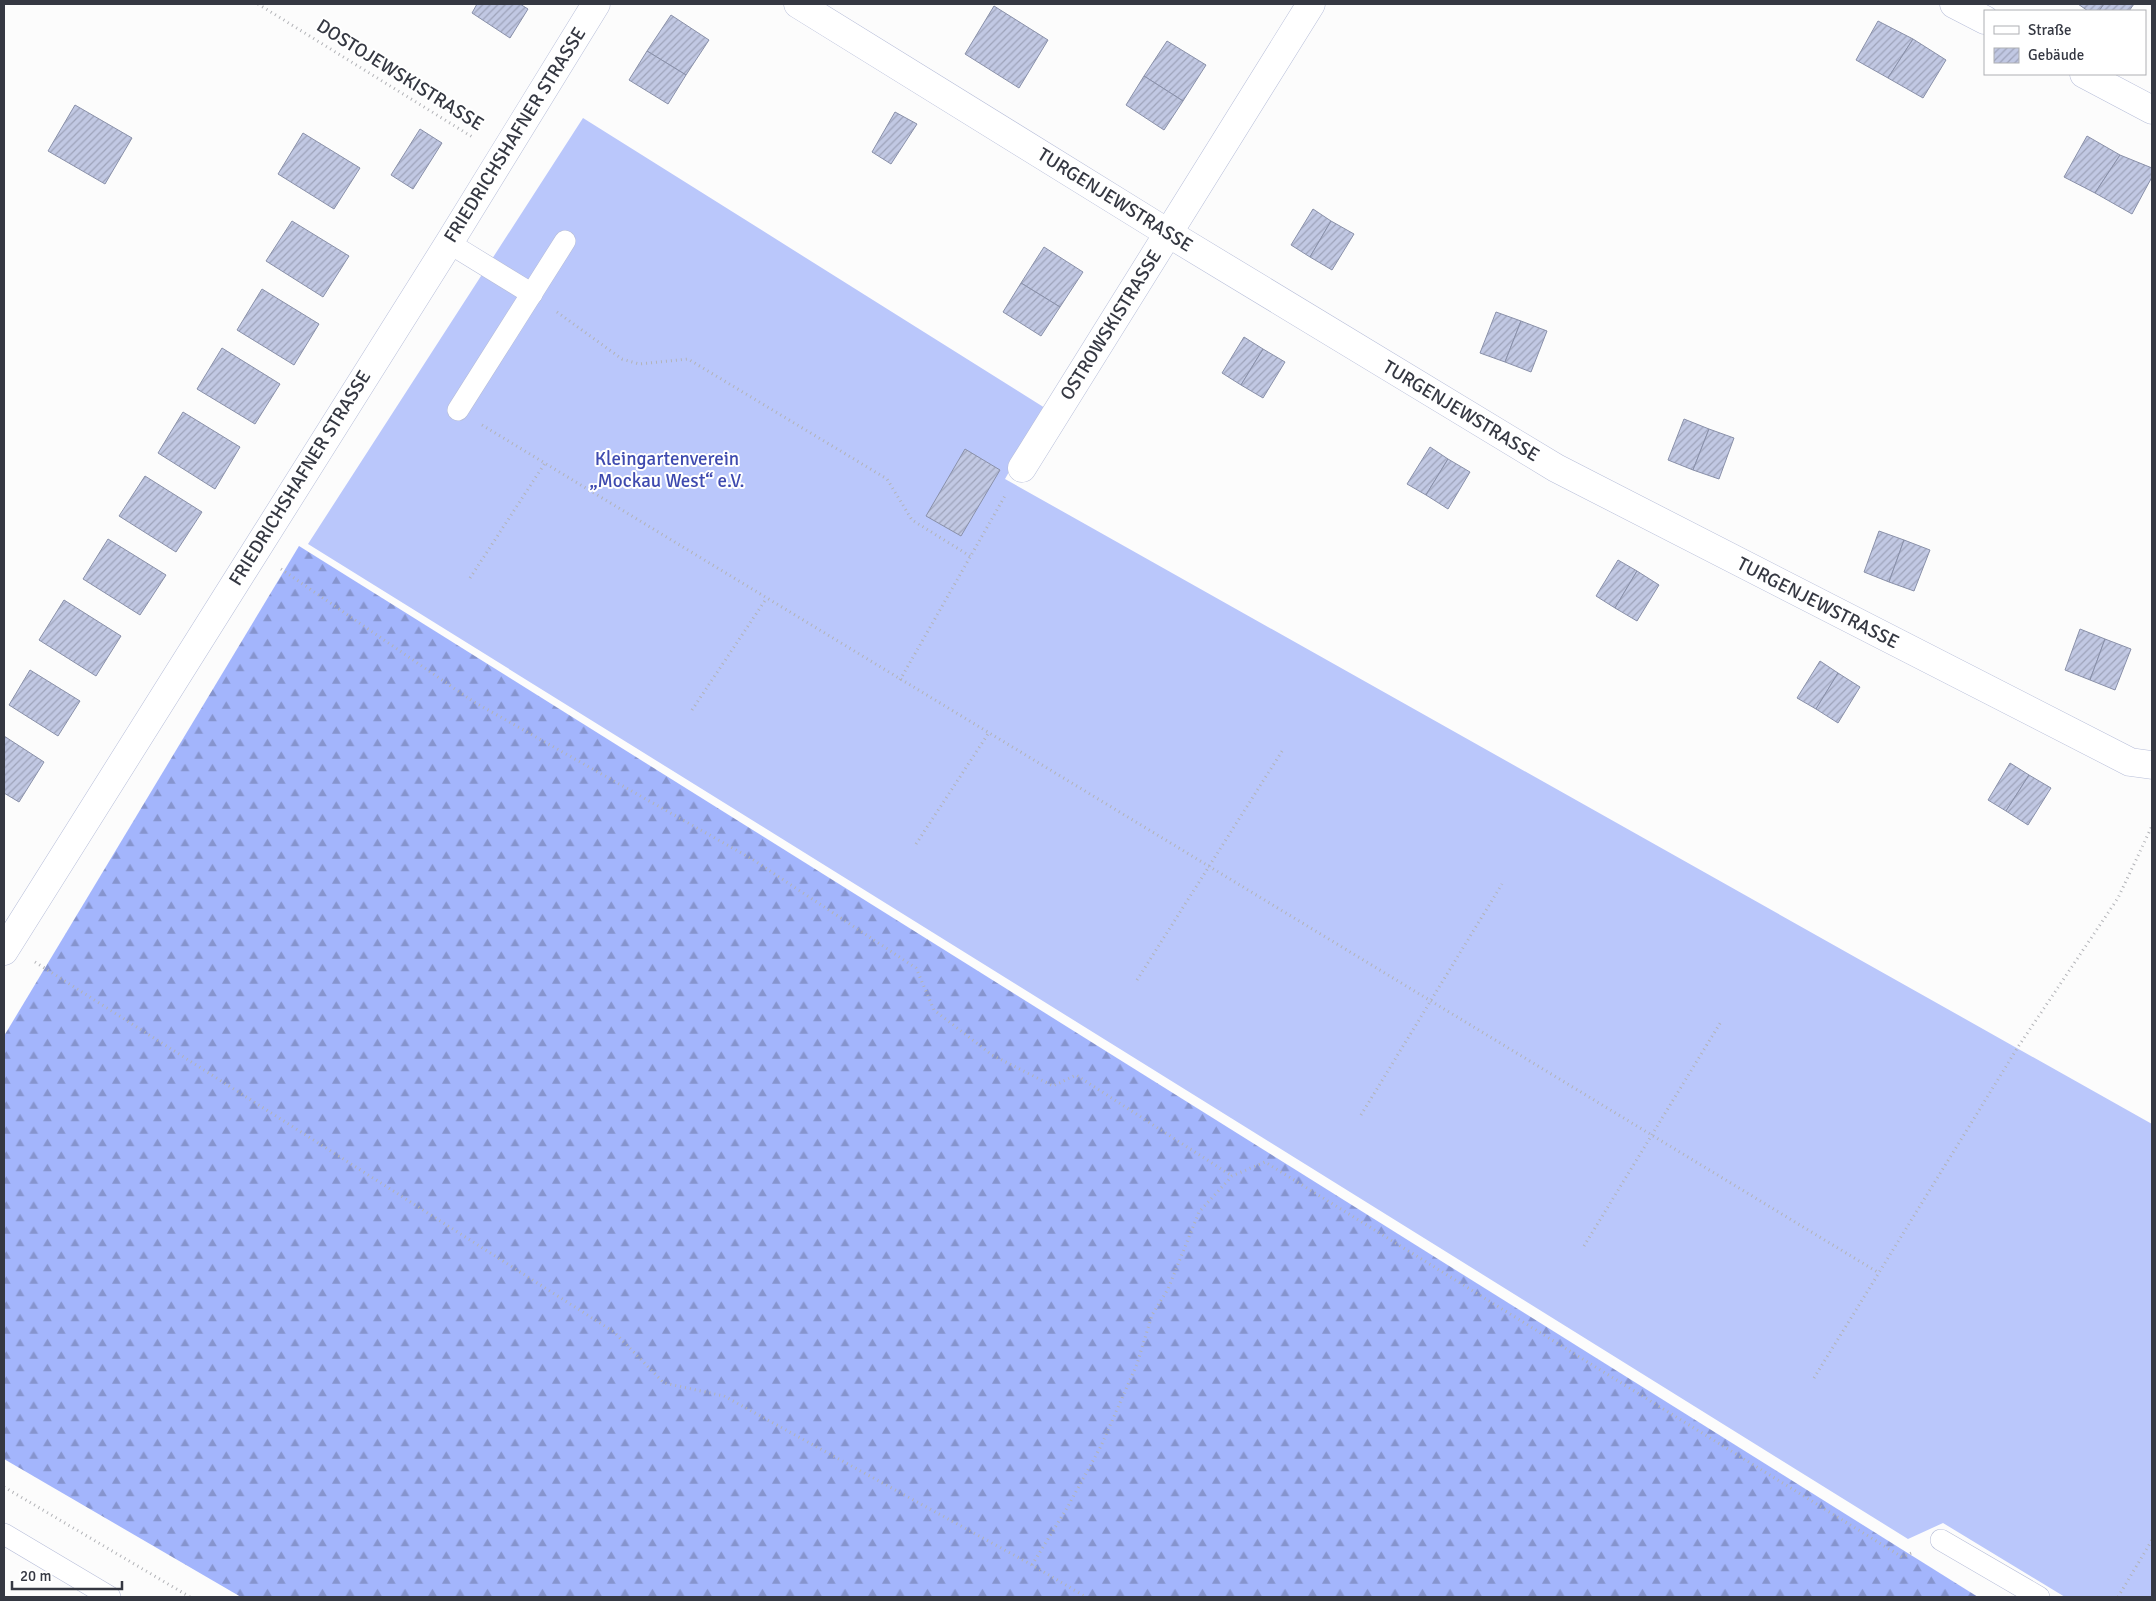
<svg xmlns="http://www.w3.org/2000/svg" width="2156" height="1601" font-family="Signika,sans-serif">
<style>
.forest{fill:url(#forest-firs)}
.garden{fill:#bac7fb}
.building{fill:url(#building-hatch);stroke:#8990a9}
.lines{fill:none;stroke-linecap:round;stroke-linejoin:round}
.lane-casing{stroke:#b7bed9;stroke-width:22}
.street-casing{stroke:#b7bed9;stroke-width:29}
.path{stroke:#b2b3b7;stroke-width:3;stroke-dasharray:1 4;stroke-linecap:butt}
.lane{stroke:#fff;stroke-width:21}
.street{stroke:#fff;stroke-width:28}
.labels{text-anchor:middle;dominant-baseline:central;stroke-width:4;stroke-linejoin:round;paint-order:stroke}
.street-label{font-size:19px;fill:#353842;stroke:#fff}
.park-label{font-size:19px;fill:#3e4aaf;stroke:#fff}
</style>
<defs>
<pattern id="forest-firs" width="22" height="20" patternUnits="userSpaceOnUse" patternTransform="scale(1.25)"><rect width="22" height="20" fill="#a3b5fc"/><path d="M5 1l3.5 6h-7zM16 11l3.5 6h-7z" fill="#8694ce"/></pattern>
<pattern id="building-hatch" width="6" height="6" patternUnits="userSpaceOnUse" patternTransform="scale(1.25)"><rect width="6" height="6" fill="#c1c8e3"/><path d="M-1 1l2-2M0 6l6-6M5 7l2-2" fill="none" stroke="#9ea3ba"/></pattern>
</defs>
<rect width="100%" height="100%" fill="#fcfcfc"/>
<!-- forest -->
<path class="forest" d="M299,546l1679,1051h-1737l-237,-138v-423z"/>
<!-- garden -->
<path class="garden" d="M583,118l462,290 -40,71 1147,645v473h-87l-122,-74 -35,16 -1600,-995z"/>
<!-- building -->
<g class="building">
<path d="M477,4h43l8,5 -18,29 -38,-25z"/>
<path d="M2078,4h26l-5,7h-11z"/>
<path d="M2104,4h30l-5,7h-30z"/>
<path d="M994,6l54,34 -29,48 -54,-34z"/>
<path d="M671,15l38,25 -23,35 -39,-24z"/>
<path d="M1878,21l35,18 -25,39 -32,-18z"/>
<path d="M1913,39l33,21 -23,38 -35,-20z"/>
<path d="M1167,41l39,24 -23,36 -39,-25z"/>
<path d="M647,51l39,24 -18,29 -39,-24z"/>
<path d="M1144,76l39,25 -19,29 -38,-25z"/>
<path d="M75,105l57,33 -27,46 -57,-33z"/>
<path d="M895,112l22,12 -26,40 -19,-12z"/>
<path d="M420,129l22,14 -29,46 -22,-14z"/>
<path d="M303,133l57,35 -26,41 -56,-35z"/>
<path d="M2087,136l33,19 -25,38 -31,-16z"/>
<path d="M2120,155l32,13v9l-20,37 -37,-21z"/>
<path d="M1313,209l18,12 -21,36 -19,-12z"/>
<path d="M292,221l57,35 -26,41 -57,-36z"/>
<path d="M1331,221l23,13 -22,36 -22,-13z"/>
<path d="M1044,247l39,25 -23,35 -39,-24z"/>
<path d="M1021,283l39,24 -19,29 -38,-24z"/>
<path d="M262,289l57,35 -25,41 -57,-35z"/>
<path d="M1496,312l25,9 -16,41 -25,-9z"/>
<path d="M1521,321l26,10 -16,41 -26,-10z"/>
<path d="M1244,337l19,12 -22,36 -19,-12z"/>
<path d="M222,348l58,36 -25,40 -58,-35z"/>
<path d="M1263,349l22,13 -22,36 -22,-13z"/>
<path d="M183,412l57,35 -25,42 -57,-36z"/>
<path d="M1684,419l25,10 -16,41 -25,-10z"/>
<path d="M1709,429l25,9 -15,41 -26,-9z"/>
<path d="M1430,447l18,12 -22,36 -19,-11z"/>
<path d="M965,449l35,21 -39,66 -35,-20z"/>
<path d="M1448,459l22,13 -22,37 -22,-14z"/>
<path d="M145,476l57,36 -26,40 -57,-36z"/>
<path d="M1879,531l25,9 -15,42 -25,-10z"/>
<path d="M108,539l58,36 -26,40 -57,-36z"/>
<path d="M1904,540l26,10 -16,41 -25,-9z"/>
<path d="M1618,560l19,11 -22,37 -19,-12z"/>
<path d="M1637,571l22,14 -22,36 -22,-13z"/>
<path d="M64,600l57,36 -25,40 -57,-36z"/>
<path d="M2080,629l25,10 -15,41 -25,-10z"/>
<path d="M2105,639l26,10 -16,41 -25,-10z"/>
<path d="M1820,661l18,12 -22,36 -19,-11z"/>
<path d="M30,670l50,31 -22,35 -49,-31z"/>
<path d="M1838,673l22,14 -22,36 -22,-14z"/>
<path d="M4,736l40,26 -25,40 -15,-9z"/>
<path d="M2010,763l19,12 -23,36 -18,-11z"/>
<path d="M2029,775l22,13 -23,37 -22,-14z"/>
</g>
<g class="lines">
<defs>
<g id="lane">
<path d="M449,243l83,51"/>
<path d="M458,410l107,-169"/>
<path d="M4,1534l106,63"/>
<path d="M1941,1540l98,57"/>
</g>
<g id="street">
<path d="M798,4l370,229 388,235 574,294 22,3"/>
<path d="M1954,4l31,16"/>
<path d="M2084,74l68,36"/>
<path d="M1022,468l289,-464"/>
<path d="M4,951l445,-708 147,-239"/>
</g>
</defs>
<!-- lane casing -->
<use href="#lane" class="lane-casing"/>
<!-- street casing -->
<use href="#street" class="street-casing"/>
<!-- path -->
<g class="path">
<path d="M258,4l216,134"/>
<path d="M557,312l65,47 17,5 49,-5 199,120 25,41 58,36"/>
<path d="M482,425l1397,848"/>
<path d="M281,569l193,133 278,157 164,109 18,42 58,45 61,31 23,-11 156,101"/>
<path d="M470,578l75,-115"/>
<path d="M900,680l106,-186"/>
<path d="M692,710l74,-111"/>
<path d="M916,844l72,-110"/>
<path d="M35,962l579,370 50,51 60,13 308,169 54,32"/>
<path d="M1137,980l147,-232"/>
<path d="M1361,1115l141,-231"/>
<path d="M1584,1246l138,-226"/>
<path d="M1814,1378l204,-331 100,-149 34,-72"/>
<path d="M4,1487l186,110"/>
<path d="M1032,1565l35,-57 34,-62 36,-82 15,-49 16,-26 31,-77 33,-36 33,-14 637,395 12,-5"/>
<path d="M2118,1597l34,-57"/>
</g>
<!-- lane -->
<use href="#lane" class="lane"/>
<!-- street -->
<use href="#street" class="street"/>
</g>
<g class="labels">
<!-- street labels -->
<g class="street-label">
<text transform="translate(400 75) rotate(32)">DOSTOJEWSKISTRASSE</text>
<text transform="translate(515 135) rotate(-58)">FRIEDRICHSHAFNER STRASSE</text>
<text transform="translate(1115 200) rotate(32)">TURGENJEWSTRASSE</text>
<text transform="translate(1111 325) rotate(-58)">OSTROWSKISTRASSE</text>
<text transform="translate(1461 411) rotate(31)">TURGENJEWSTRASSE</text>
<text transform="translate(300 478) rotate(-58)">FRIEDRICHSHAFNER STRASSE</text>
<text transform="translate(1818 603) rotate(27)">TURGENJEWSTRASSE</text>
</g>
<!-- park labels -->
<g class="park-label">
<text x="667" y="459">Kleingartenverein<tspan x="667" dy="22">„Mockau West“ e.V.</tspan></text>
</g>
</g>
<!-- border -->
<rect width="2156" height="1601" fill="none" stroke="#353842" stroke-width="10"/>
<!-- legend -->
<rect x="1984" y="10" width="162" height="65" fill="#ffffff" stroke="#aeafb3"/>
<rect x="1994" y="26" width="25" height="8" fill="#ffffff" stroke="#aeafb3"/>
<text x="2028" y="35" font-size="15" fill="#353842">Straße</text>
<rect x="1994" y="48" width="25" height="15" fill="url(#building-hatch)" stroke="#aeafb3"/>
<text x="2028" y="60" font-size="15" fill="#353842">Gebäude</text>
<!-- scale -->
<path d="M12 1581v8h110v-8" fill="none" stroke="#353842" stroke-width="2.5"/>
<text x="20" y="1581" font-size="15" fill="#353842" stroke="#ffffff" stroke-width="4" paint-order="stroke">20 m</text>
</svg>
